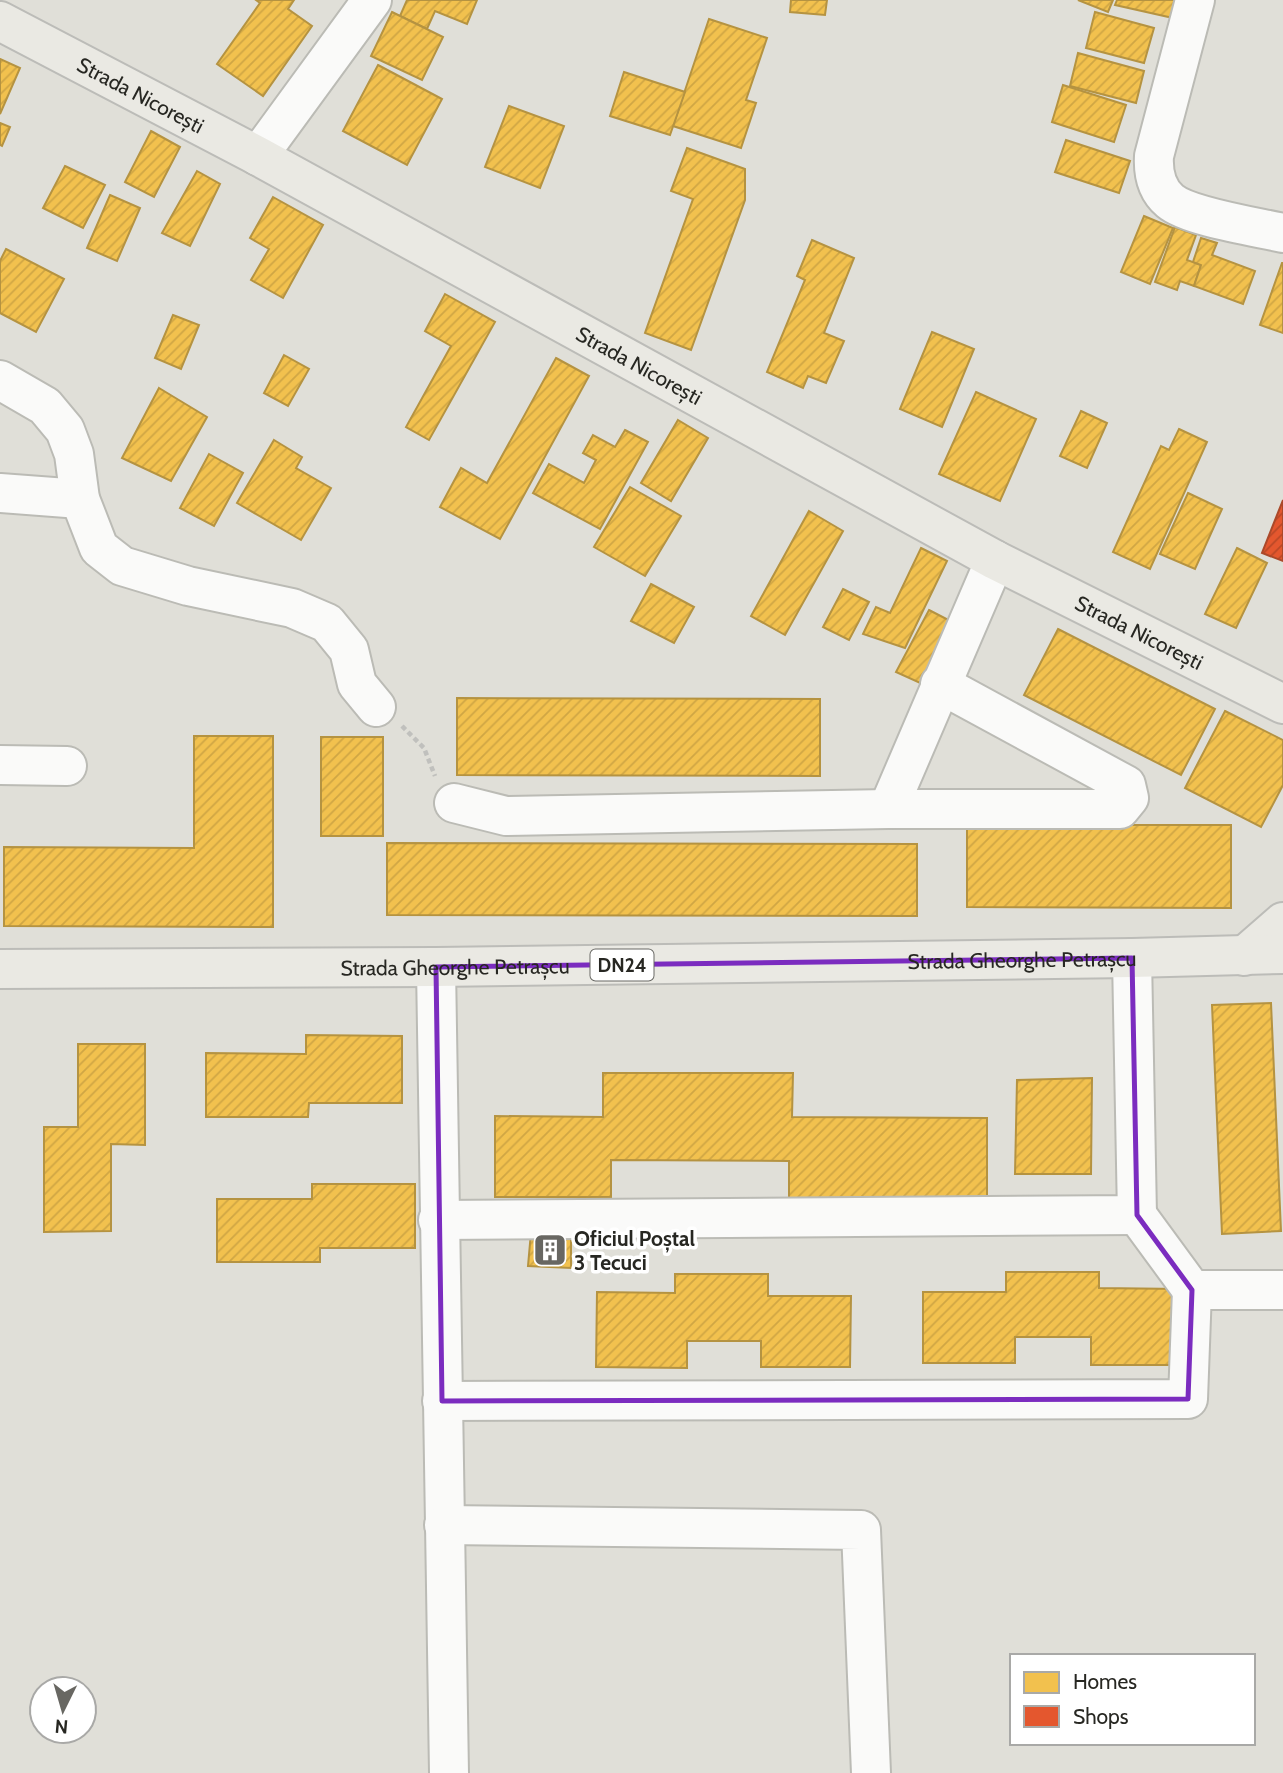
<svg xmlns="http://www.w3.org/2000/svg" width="1283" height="1773" font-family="Cabin,sans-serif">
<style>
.homes{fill:url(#homes-hatch);stroke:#b59341;stroke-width:2}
.shops{fill:url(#shops-hatch);stroke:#ab492a;stroke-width:2}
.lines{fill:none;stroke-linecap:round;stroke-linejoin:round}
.minor-casing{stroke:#bbbbb5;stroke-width:42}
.major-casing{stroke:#bcbcb8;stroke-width:42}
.path{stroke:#c0c0bd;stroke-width:4.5;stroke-dasharray:5 3.5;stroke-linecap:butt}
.minor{stroke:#fafaf9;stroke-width:38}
.major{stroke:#eae9e3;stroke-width:38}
.marked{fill:none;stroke:#7b2cbf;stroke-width:5;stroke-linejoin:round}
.labels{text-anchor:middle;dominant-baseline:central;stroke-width:7;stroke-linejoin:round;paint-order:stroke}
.shield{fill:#fff;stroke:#686864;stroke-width:2}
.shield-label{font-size:19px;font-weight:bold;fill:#272722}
.street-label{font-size:21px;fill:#272722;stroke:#fff}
.poi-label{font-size:21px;font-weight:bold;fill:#272722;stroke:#fff;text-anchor:start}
</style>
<defs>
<pattern id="homes-hatch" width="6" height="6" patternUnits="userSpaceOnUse" patternTransform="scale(1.75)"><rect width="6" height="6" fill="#f2c14e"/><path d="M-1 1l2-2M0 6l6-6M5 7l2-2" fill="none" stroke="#d0a644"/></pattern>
<pattern id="shops-hatch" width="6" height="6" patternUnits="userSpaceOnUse" patternTransform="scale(1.75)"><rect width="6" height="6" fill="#e4572e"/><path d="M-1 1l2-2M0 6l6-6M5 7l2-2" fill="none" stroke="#b94827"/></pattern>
</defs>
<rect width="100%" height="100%" fill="#e0dfd8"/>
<!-- homes -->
<g class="homes">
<path d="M256,0h38l-6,9 24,17 -49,70 -46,-32 43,-61z"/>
<path d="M407,0h70l-10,24 -32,-13 -8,18 -27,-13z"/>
<path d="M791,0h36l-2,15 -35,-3z"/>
<path d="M1078,0h35l-5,12z"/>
<path d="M1117,0h60l-4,18 -58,-13z"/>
<path d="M392,12l51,25 -21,43 -51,-24z"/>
<path d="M1095,12l59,16 -10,35 -58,-15z"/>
<path d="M709,19l58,19 -21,62 10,3 -15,45 -68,-22z"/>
<path d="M1078,53l66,18 -8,32 -66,-17z"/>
<path d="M0,59l20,9 -20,46z"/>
<path d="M378,65l64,34 -35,66 -64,-34z"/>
<path d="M624,72l61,20 -15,43 -60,-19z"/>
<path d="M1063,85l63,20 -12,37 -62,-20z"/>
<path d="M509,106l55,20 -24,62 -55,-21z"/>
<path d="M0,123l10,4 -8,19 -2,-1z"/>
<path d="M151,131l29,16 -26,50 -29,-15z"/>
<path d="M1066,140l64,21 -11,32 -64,-21z"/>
<path d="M687,148l58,21v31l-54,150 -46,-17 48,-134 -22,-8z"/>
<path d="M65,166l40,19 -22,43 -40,-20z"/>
<path d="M197,171l23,13 -30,62 -28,-13z"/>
<path d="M110,195l30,13 -23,53 -30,-13z"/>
<path d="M273,197l50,28 -40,73 -32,-18 18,-31 -19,-11z"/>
<path d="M1144,216l29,12 -23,56 -29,-12z"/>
<path d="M1175,227l21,8 -9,25 14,5 -7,21 -14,-5 -3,9 -22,-8z"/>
<path d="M1201,238l16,5 -5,12 43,16 -12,33 -49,-18 7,-21 -8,-3z"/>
<path d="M812,240l42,18 -30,75 20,8 -18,42 -18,-7 -5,12 -36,-16 38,-92 -8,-4z"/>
<path d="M6,249l58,30 -28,53 -36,-19v-52z"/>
<path d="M1282,263h1v70l-23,-8z"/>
<path d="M445,294l50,28 -66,118 -23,-13 45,-81 -26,-15z"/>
<path d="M173,315l26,10 -18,44 -26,-11z"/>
<path d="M932,332l42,17 -32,78 -42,-18z"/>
<path d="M284,355l25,14 -21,37 -24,-13z"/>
<path d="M556,358l33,18 -89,163 -60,-32 21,-39 26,15z"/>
<path d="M159,388l48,29 -36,64 -49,-23z"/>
<path d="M976,392l60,27 -36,82 -61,-27z"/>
<path d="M1081,411l26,12 -20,45 -27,-12z"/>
<path d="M678,420l30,18 -37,63 -30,-18z"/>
<path d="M1179,429l28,13 -57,127 -37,-17 48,-106 8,4z"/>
<path d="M625,430l23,12 -48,87 -67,-36 16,-29 35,19 12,-23 -13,-7 10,-18 22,12z"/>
<path d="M274,440l28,17 -6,11 35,20 -30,52 -64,-37z"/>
<path d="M209,454l34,19 -29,53 -34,-18z"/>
<path d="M630,487l51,29 -36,60 -51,-29z"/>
<path d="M1188,493l34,16 -27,60 -35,-15z"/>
<path d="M809,511l34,20 -58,104 -34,-19z"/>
<path d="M921,548l26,13 -42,87 -42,-14 13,-27 14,6z"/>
<path d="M1237,548l30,15 -31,65 -31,-14z"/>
<path d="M651,584l43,23 -20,36 -43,-22z"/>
<path d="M843,589l26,13 -20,38 -26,-13z"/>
<path d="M929,610l31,16 -31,61 -33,-15z"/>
<path d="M1058,629l157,80 -34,66 -157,-80z"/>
<path d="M457,698l363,1v77l-363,-1z"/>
<path d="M1225,711l58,29v45l-22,42 -76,-39z"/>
<path d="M194,736h79v191l-269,-1v-79l190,1z"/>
<rect x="321" y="737" width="62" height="99"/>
<path d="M967,825h264v83l-264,-1z"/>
<path d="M387,843l530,1v72l-530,-1z"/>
<path d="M1271,1003l10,228 -59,3 -10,-229z"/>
<path d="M306,1035l96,1v67h-93l-1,14h-102v-64l100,1z"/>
<path d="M78,1044h67v101l-34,-1v87l-67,1v-105h34z"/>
<path d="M603,1073h190l-1,44 195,1v86h-198v-43l-178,-1v37h-116v-81l108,1z"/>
<path d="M1092,1078l-1,96h-76l2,-94z"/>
<path d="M312,1184h103v64h-95v14h-103v-63h95z"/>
<path d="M531,1232l40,1v35l-43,-2z"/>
<path d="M1006,1272h93v16l82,1v76h-90v-28h-76v26h-92v-71h83z"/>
<path d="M675,1274h93v22h83l-1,71h-89v-26h-74v27l-91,-1 1,-75 78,1z"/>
</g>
<!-- shops -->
<path class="shops" d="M1283,500v61l-21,-8z"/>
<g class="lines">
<defs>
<g id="minor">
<path d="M1195,0l-41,156c-1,17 3,34 16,45 19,16 87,26 113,32"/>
<path d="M258,156l114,-156"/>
<path d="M0,380l45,26 20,24 9,24 6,45 19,49 23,18 66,20 104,22 35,15 22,27 8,34 19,23"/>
<path d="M0,493l80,6"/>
<path d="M0,765l67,1"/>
<path d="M454,803l52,13 382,-7h232l9,-11 -3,-13 -186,-101"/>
<path d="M888,809l107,-249"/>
<path d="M436,967l13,806"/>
<path d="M1137,1215l55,75"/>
<path d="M438,1220l699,-5 -5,-257"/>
<path d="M442,1401l746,-2 4,-109h91"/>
<path d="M444,1525l417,5 10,243"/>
</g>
<g id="major">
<path id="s1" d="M0,21l258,135 737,404 288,144"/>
<path d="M1244,956l39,-34"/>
<path id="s2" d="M0,969l436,-2 696,-9 151,-4"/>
</g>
</defs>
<!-- minor casing -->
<use href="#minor" class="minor-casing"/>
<!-- major casing -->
<use href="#major" class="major-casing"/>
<!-- path -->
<path class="path" d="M402,726l22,22 11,28"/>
<!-- minor -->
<use href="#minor" class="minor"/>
<!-- major -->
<use href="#major" class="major"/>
</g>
<!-- marked area -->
<path class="marked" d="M1132,958l5,257 55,75 -4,109 -746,2 -6,-434z"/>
<!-- icons -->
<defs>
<symbol id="building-square" viewBox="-11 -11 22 22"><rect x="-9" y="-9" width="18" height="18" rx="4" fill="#686762" stroke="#fff"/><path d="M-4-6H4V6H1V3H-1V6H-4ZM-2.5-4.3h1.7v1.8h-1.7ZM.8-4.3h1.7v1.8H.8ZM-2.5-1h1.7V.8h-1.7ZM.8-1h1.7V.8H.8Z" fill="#fff"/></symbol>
</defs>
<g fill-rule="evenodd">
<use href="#building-square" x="531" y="1231" width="38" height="38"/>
</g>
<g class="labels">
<!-- shield labels -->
<rect class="shield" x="590.5" y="949.5" width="63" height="31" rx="5"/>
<g class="shield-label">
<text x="622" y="965">DN24</text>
</g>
<!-- street labels -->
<g class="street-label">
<text stroke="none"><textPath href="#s1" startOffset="159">Strada Nicorești</textPath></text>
<text stroke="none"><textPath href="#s1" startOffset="726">Strada Nicorești</textPath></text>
<text stroke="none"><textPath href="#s1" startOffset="1293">Strada Nicorești</textPath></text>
<text stroke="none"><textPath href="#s2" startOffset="1022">Strada Gheorghe Petrașcu</textPath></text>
<text stroke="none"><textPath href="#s2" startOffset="455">Strada Gheorghe Petrașcu</textPath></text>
</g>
<!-- poi labels -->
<g class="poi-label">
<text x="574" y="1238">Oficiul Poștal<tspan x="574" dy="24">3 Tecuci</tspan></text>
</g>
</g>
<!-- legend -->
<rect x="1010" y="1654" width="245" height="91" fill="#ffffff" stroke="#a9a9a7" stroke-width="2"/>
<rect x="1024" y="1672" width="35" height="21" fill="#f2c14e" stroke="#a9a9a7" stroke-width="2"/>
<text x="1073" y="1689" font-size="21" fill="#272722">Homes</text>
<rect x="1024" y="1706" width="35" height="21" fill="#e4572e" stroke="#a9a9a7" stroke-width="2"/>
<text x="1073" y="1724" font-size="21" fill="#272722">Shops</text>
<!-- north arrow -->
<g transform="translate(63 1710) rotate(185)"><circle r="33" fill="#ffffff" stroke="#a9a9a7" stroke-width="2"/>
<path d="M0-5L12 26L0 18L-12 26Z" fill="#686762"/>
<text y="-10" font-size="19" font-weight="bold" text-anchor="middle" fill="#272722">N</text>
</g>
</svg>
